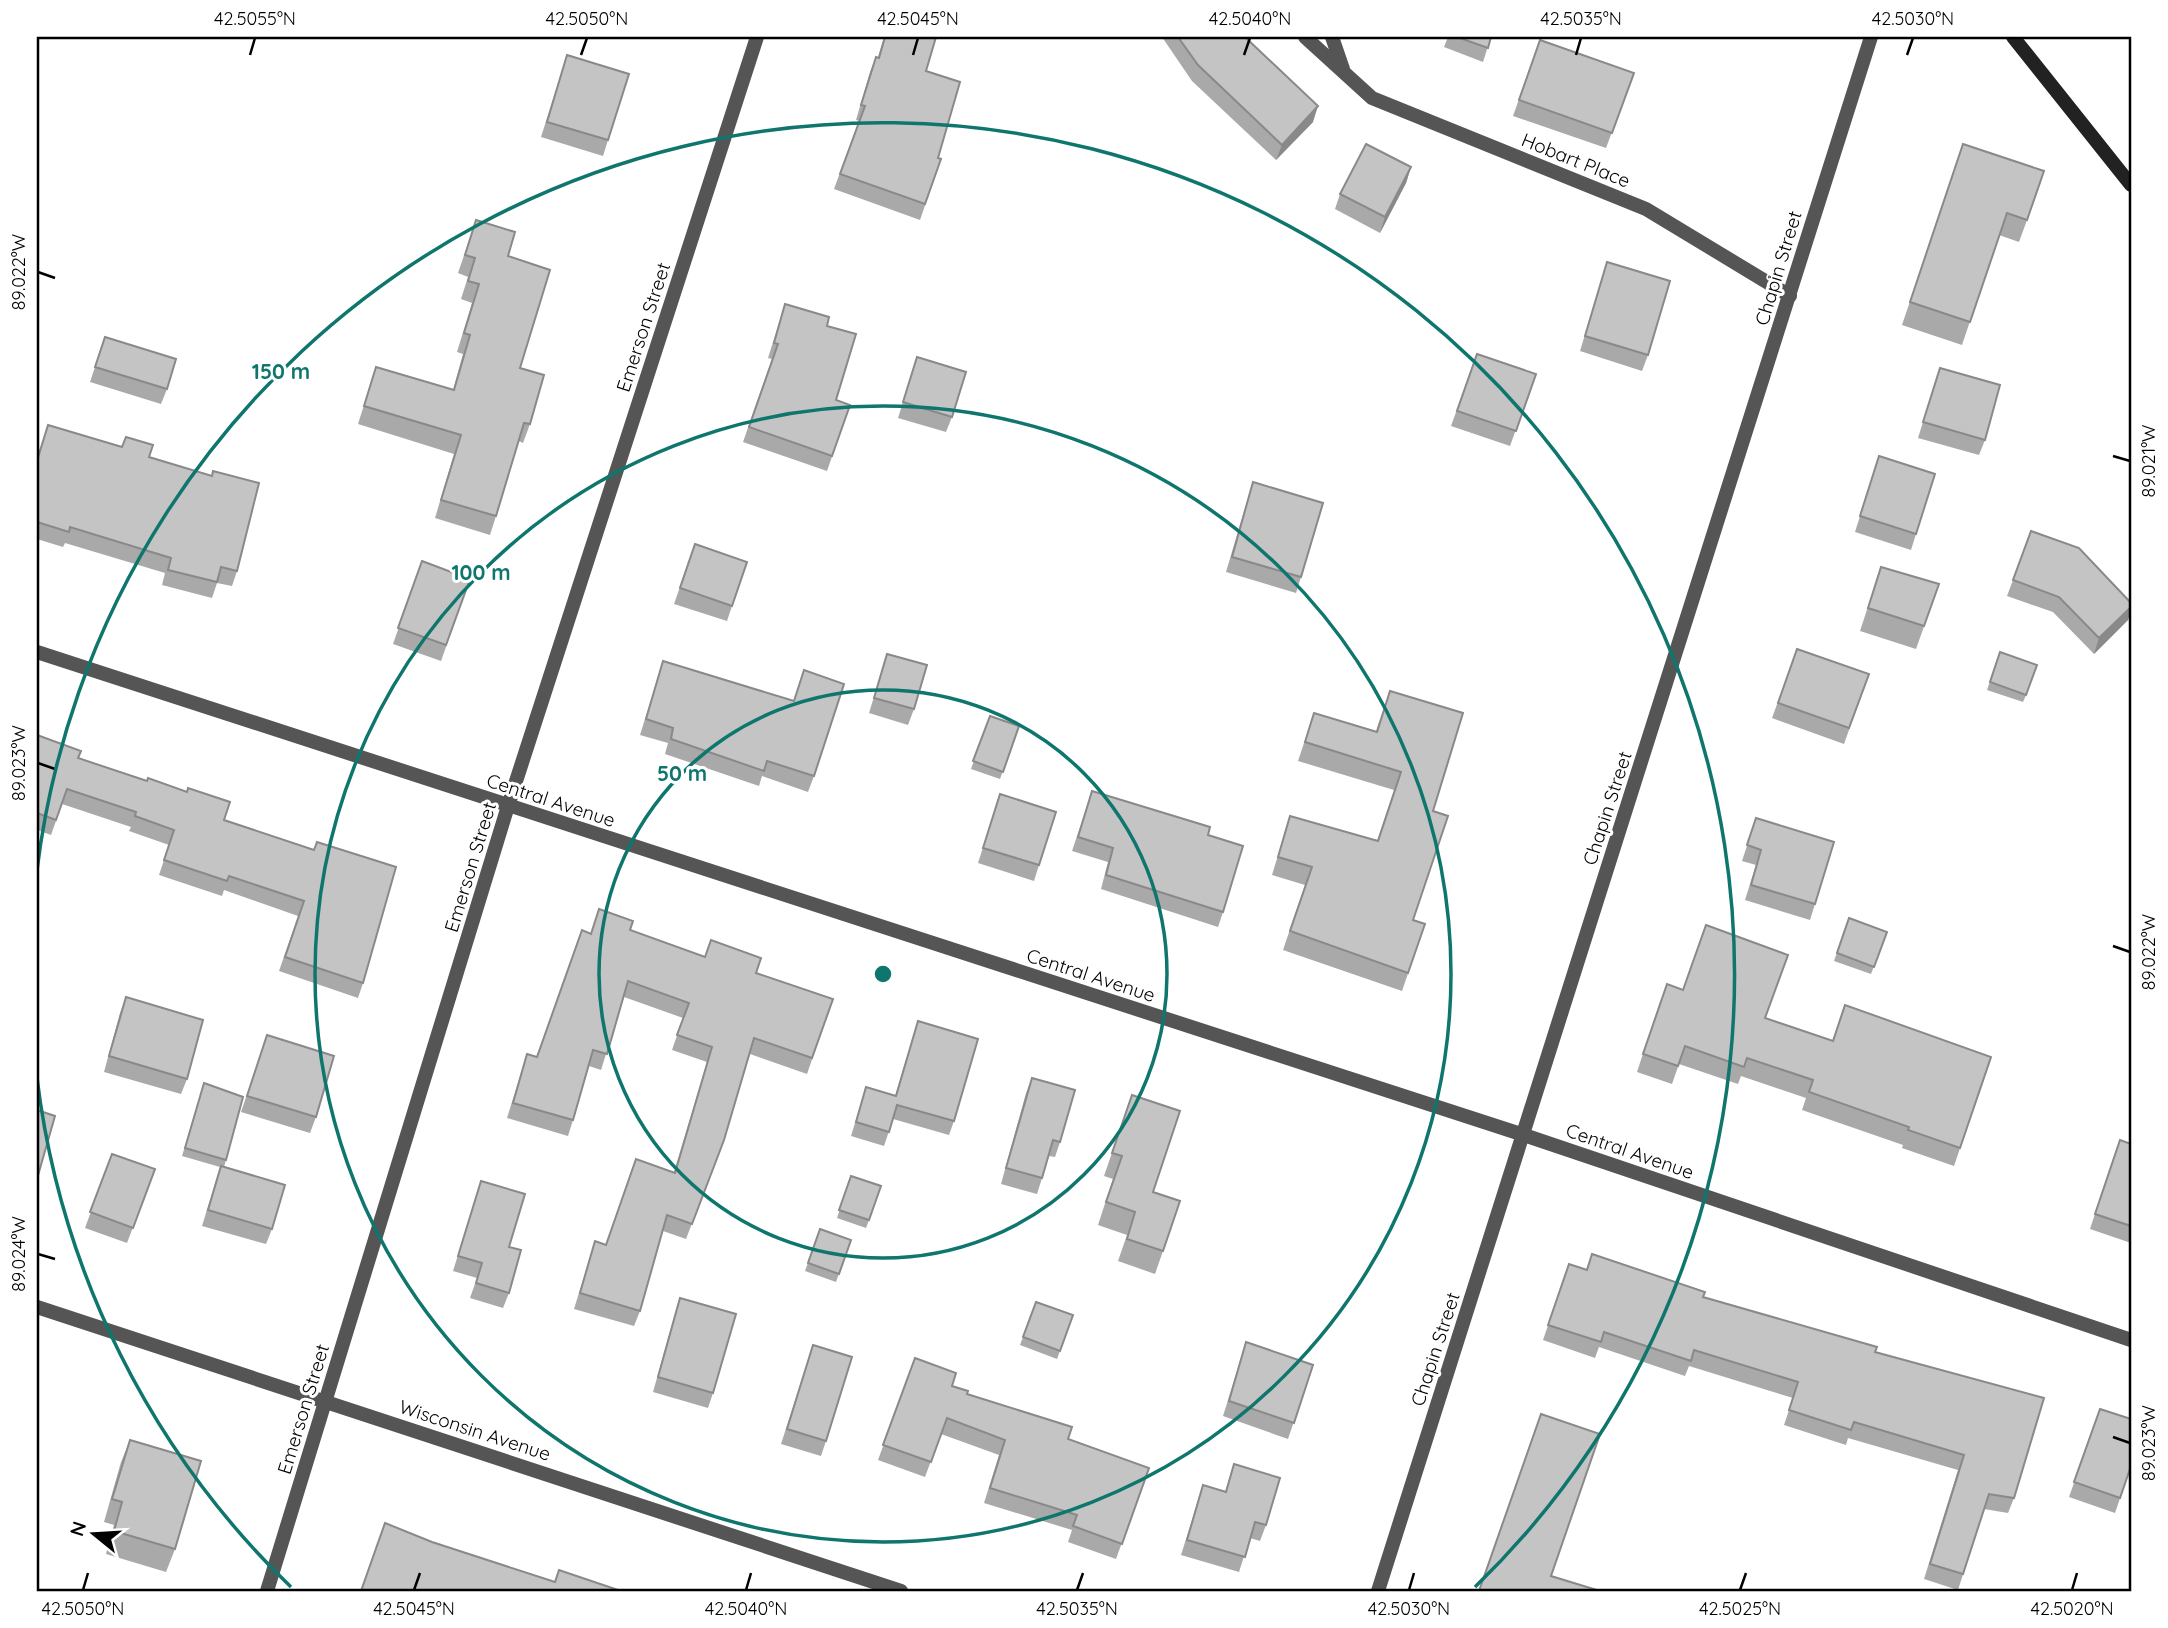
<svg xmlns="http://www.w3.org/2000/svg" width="2168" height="1628" font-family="Quicksand,sans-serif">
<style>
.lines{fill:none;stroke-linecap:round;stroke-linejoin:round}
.street{stroke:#555;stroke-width:14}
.secondary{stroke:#222;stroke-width:14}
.wall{fill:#a9a9a9}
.shaded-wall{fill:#898989}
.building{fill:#c4c4c4;stroke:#898989;stroke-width:2}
.ticks{fill:none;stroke:#000;stroke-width:2.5}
.ring{fill:none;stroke:#0f766e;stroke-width:3.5}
.labels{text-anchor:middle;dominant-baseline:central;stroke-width:6;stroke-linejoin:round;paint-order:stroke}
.street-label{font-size:19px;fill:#000;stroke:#fff}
.centre{fill:#0f766e;stroke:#fff;stroke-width:3.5}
.ring-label{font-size:21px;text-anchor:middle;font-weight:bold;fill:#0f766e;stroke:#fff;stroke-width:6;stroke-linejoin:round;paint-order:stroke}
.neatline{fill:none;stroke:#000;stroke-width:2.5}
.ticks-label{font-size:18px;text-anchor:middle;fill:#000}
</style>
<rect width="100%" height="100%" fill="#fff"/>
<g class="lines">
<!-- street -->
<g class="street">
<path d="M1305,37l67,61 274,111 144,87"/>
<path d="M1332,37l11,32"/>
<path d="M37,652l1487,483 607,205"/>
<path d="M37,1307l864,284"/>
<path d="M267,1591l241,-785 249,-769"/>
<path d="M1378,1591l493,-1554"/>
</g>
<!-- secondary -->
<path class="secondary" d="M2013,37l118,148"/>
</g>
<!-- wall -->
<g class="wall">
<path d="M884,37h52l-10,34 12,87 3,1 -21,61 -86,-31 25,-68 -3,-1 14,-48 6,-15h2z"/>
<path d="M1162,37h83l68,85 -37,38 -84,-79z"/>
<path d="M1448,37h43l-8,25 -39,-15z"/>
<path d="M1540,40l94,33 -28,75 -93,-32z"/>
<path d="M567,55l41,85 -5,16 -62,-19z"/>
<path d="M1963,144l64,76 -8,22 -20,-7 -37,110 -60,-20z"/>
<path d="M1411,167l-5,16 -26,50 -45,-24 5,-15z"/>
<path d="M476,220l32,36 12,112 10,56 -7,19 -4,-2 -23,75 -6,19 -55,-17 19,-64 -96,-30 18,-57 77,23 10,-36 -6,-2 15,-49 -11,-4 7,-22 -10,-4z"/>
<path d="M1607,262l41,93 -6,16 -62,-20z"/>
<path d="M785,304l42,22 9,74 14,5 -23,66 -84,-29 29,-83 -4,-1z"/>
<path d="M105,337l62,52 -6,15 -71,-22z"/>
<path d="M1477,354l59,20 -26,72 -59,-20z"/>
<path d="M917,357l35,60 -6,15 -48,-14z"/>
<path d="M1940,368l45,72 -6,15 -61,-17z"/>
<path d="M48,425l101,32 88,114 -5,15 -15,-3 -5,15 -50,-13 3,-12 -100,-30 -2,4 -26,-8v-81z"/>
<path d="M1879,456l37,78 -5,16 -56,-18z"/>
<path d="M1253,482l48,95 -5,16 -70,-21 22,-74z"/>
<path d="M695,544l37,62 -5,15 -53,-17z"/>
<path d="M422,561l48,18 -29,82 -48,-17z"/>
<path d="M1881,567l58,17 -23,65 -56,-18z"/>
<path d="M2013,580l118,23v7l-3,10 -34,34 -41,-42 -46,-16z"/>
<path d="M1797,649l72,25 -25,70 -72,-26z"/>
<path d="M2000,652l26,43 -3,7 -36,-12z"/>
<path d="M887,654l27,55 -6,16 -39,-12z"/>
<path d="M663,661l151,115 -6,16 -46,-16 -3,10 -94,-32 3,-11 -28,-8z"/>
<path d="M1390,691l43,120 -20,109 12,4 -23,67 -119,-41 22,-65 -33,-10 18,-59 87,25 17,-51 -96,-29 16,-48 62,18z"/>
<path d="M990,716l29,10 -19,53 -29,-10z"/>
<path d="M37,735l41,23 146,62 90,30 49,133 -5,15 -79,-27 19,-55 -74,-26 -2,6 -63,-21 10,-30 -40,-14 2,-4 -69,-23 -11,31 -14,-5z"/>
<path d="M1092,791l116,44 15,77 -5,15 -117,-38 7,-27 -36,-11z"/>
<path d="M1000,794l39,71 -5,16 -56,-18z"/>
<path d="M1756,818l59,86 -5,16 -65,-20 11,-35 -14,-4z"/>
<path d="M1849,918l38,14 -16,42 -37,-13z"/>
<path d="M630,930l74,27 52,16 77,26 -26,75 -57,-20 -26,86 -38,99 -23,-8 -23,80 -6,15 -60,-17 21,-68 11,4 68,-73 33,-110 -35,-12 11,-32 -59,-21 -23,73 -12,-4 -16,54 -5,16 -61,-18 20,-64 10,3 54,-123z"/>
<path d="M126,997l61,82 -6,15 -77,-22 16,-59z"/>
<path d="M1660,1002l105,16 68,23 158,16 -37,109 -52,-18 1,-3 -101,-35 4,-12 -65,-22 -3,8 -59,-20 -7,20 -35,-12z"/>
<path d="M918,1021l36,100 -5,14 -56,-16 -9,27 -33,-10 15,-49 29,9z"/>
<path d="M267,1035l49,82 -6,16 -69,-21z"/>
<path d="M1032,1078l28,64 -5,15 -6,-1 -12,38 -36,-10 25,-91z"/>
<path d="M204,1083l22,77 -2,7 48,62 -6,15 -64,-18 18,-59 -38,-11z"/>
<path d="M1132,1095l21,97 10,59 -8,23 -37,-13 9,-26 -29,-10 15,-46 -9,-3z"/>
<path d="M2131,1144v99l-41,-14 24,-73z"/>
<path d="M112,1154l43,15 -28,74 -42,-15z"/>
<path d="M851,1176l18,44 -3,8 -29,-10z"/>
<path d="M481,1181l28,66v46l-6,15 -33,-10 7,-20 -24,-7z"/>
<path d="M820,1229l31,11 -15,42 -31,-11z"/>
<path d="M1592,1254l111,43 172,55 139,146 -6,15 -24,-4 -26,81 -34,-11 34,-109 -110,-32 -2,7 -62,-20 9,-27 -104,-32 -4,10 -86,-29 -4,11 -52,-18 26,-76 17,6z"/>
<path d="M680,1298l33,95 -5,15 -55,-16 22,-78z"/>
<path d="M1036,1302l37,13 -16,44 -37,-14z"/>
<path d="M1246,1342l67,23 -25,74 -65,-23z"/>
<path d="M813,1345l13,96 -5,15 -40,-12z"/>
<path d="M915,1358l37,28 15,8 101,45 81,29 -33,91 -48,-17 4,-12 -88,-27 15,-48 -58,-21 -16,43 -47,-17z"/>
<path d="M2100,1409l31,57 -16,47 -46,-16z"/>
<path d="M130,1440l45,109 -9,23 -60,-18 8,-29 -10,-3 17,-60z"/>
<path d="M1234,1464l32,61 -6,16 -10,-3 -11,34 -58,-17 22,-70 22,7z"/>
</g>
<!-- shaded-wall -->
<g class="shaded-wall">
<path d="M1318,106l-5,16 -37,38 6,-15z"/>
<path d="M1411,167l-5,16 -26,50 5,-16z"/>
<path d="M2131,607v3l-3,10 -34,34 5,-16z"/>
</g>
<!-- building -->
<g class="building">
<path d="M885,37h51l-10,34 34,11 -22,76 3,1 -16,45 -85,-30 25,-68 -4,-1 15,-48 3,1z"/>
<path d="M1178,37h67l73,69 -36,39 -84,-80z"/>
<path d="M1457,37h34l-3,11z"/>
<path d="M1540,40l94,33 -22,60 -93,-33z"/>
<path d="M567,55l62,19 -21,66 -61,-18z"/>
<path d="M1366,144l45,23 -26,50 -45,-23z"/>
<path d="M1963,144l81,27 -17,49 -20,-7 -37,109 -60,-20z"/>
<path d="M476,220l39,12 -7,24 42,14 -30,98 24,7 -14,49 -6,-1 -28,93 -55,-16 20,-65 -97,-29 12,-39 78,23 16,-55 -6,-2 15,-49 -11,-3 7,-23 -10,-3z"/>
<path d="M1607,262l63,19 -22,74 -63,-19z"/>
<path d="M785,304l44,13 -2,9 29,8 -20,66 14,5 -18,51 -83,-29 29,-83 -4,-1z"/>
<path d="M105,337l71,22 -9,30 -72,-22z"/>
<path d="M1477,354l59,20 -20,57 -59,-20z"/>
<path d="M917,357l49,15 -14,45 -49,-15z"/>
<path d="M1940,368l60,17 -15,55 -62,-18z"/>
<path d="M48,425l74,22 4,-10 27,8 -4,12 63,19 1,-5 46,12 -22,88 -16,-4 -4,15 -49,-12 3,-12 -101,-31 -1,5 -32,-10v-61z"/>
<path d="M1879,456l56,18 -19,60 -56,-18z"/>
<path d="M1253,482l70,21 -22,74 -69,-20z"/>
<path d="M2031,531l48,17 52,55v4l-32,31 -40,-41 -46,-17z"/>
<path d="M695,544l52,18 -15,44 -52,-18z"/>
<path d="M422,561l48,18 -24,66 -48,-17z"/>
<path d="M1881,567l58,17 -15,42 -56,-18z"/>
<path d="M1797,649l72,25 -20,54 -71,-25z"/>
<path d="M2000,652l37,13 -11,30 -36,-13z"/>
<path d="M887,654l40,11 -13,44 -40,-11z"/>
<path d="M663,661l131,40 10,-31 40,14 -30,92 -47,-15 -3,10 -93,-32 2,-11 -27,-9z"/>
<path d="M1390,691l73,22 -30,98 15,5 -35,104 12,4 -17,49 -118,-42 22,-64 -34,-10 12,-41 88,25 23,-69 -96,-30 9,-29 63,19z"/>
<path d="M990,716l29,10 -16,46 -30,-11z"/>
<path d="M37,735l44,16 -3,7 69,23 1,-3 39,14 1,-4 42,14 -6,18 90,30 3,-8 79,25 -33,116 -78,-26 19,-56 -75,-25 -2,5 -63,-21 10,-30 -39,-14 1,-4 -69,-23 -11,31 -19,-7z"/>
<path d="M1092,791l118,36 -2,8 35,11 -20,66 -117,-37 7,-27 -35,-11z"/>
<path d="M1000,794l56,18 -17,53 -56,-17z"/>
<path d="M1756,818l78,24 -19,62 -64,-19 10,-35 -14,-5z"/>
<path d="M599,909l34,12 -3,9 75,27 6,-17 50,18 -5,15 77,26 -21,59 -58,-20 -30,102 -32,84 -25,-9 -27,96 -60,-18 15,-52 11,4 30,-86 39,14 37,-126 -35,-12 12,-32 -61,-22 -21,73 -14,-4 -20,70 -60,-17 14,-49 10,3 45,-127 9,4z"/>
<path d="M1849,918l38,14 -13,35 -37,-14z"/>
<path d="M1706,925l82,30 -23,63 68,23 12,-36 146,52 -31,91 -52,-18 1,-3 -100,-35 4,-12 -66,-22 -3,9 -59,-21 -7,20 -35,-12 24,-70 16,6z"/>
<path d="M126,997l77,23 -16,59 -78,-23z"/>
<path d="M918,1021l60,18 -24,82 -57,-16 -8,27 -33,-10 10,-35 30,9z"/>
<path d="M267,1035l67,21 -18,61 -69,-21z"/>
<path d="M1032,1078l43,12 -15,52 -7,-2 -11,38 -36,-10z"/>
<path d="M204,1083l39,14 -17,63 -41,-12z"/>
<path d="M1132,1095l48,16 -27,81 27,9 -17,50 -36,-12 8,-27 -29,-10 16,-46 -10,-3z"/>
<path d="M37,1110l18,6 -18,63z"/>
<path d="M2120,1140l11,4v82l-36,-12z"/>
<path d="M112,1154l43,15 -22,59 -43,-16z"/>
<path d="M221,1166l64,19 -13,44 -64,-19z"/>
<path d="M851,1176l30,10 -12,34 -30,-10z"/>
<path d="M481,1181l44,13 -16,53 12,3 -12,43 -33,-10 6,-20 -24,-7z"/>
<path d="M820,1229l31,11 -12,34 -31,-11z"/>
<path d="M1592,1254l113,38 -2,5 174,50 -2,5 169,46 -30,100 -25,-4 -26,80 -33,-10 34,-109 -110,-33 -3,8 -62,-20 9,-28 -104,-32 -3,11 -87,-29 -3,10 -53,-17 21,-61 18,6z"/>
<path d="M680,1298l56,16 -23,79 -55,-16z"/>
<path d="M1036,1302l37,13 -13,36 -37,-14z"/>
<path d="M1246,1342l67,23 -19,58 -65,-22z"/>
<path d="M813,1345l39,12 -26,84 -39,-12z"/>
<path d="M915,1358l41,15 -4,13 16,5 -1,3 105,33 -4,12 81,29 -27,76 -49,-18 4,-11 -87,-27 15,-48 -58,-22 -16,44 -48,-17z"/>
<path d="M2100,1409l31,10v47l-11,32 -46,-16z"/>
<path d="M1541,1414l59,20 -49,142 49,15h-121z"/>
<path d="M130,1440l71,21 -26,88 -61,-18 8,-29 -10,-3z"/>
<path d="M1234,1464l46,14 -14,47 -11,-3 -10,35 -58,-17 16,-55 23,7z"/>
<path d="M385,1523l47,19 123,40 4,-12 62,21h-260z"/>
</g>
<!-- ticks -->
<path class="ticks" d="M250,55l5,-17M581,55l6,-17M913,55l5,-17M1244,55l6,-17M1576,55l5,-17M1907,55l6,-17M38,272l17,6M2113,456l17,5M38,763l17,6M2113,946l17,6M38,1254l17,5M2113,1437l17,6M83,1590l5,-17M414,1590l6,-17M746,1590l5,-17M1077,1590l6,-17M1409,1590l5,-17M1740,1590l6,-17M2072,1590l5,-17"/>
<!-- distance rings -->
<g class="ring">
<circle cx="883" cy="974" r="284"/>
<circle cx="883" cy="974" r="568"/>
<path d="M291 1587A852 852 0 0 1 37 1078M37 870A852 852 0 1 1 1475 1587"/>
</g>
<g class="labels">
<!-- street labels -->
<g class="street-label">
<text transform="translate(1576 160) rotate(22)">Hobart Place</text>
<text transform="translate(1778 268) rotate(-73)">Chapin Street</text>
<text transform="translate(643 327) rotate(-72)">Emerson Street</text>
<text transform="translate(551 800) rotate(18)">Central Avenue</text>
<text transform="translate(1607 808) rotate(-72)">Chapin Street</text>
<text transform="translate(470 867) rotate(-73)">Emerson Street</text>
<text transform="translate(1091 975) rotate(18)">Central Avenue</text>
<text transform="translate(1630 1151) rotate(19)">Central Avenue</text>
<text transform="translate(1435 1349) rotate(-72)">Chapin Street</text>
<text transform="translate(303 1409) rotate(-73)">Emerson Street</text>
<text transform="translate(475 1430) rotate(18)">Wisconsin Avenue</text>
</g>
</g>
<circle cx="883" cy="974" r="10" class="centre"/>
<g class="ring-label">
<text x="281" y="379">150 m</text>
<text x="481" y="580">100 m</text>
<text x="682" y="781">50 m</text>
</g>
<!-- border -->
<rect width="2168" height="1628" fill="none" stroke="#ffffff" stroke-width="77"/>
<!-- north arrow -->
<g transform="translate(94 1534) rotate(288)" stroke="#ffffff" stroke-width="5" paint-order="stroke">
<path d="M0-5L12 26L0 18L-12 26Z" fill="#000000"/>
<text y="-10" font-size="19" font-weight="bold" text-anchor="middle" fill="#000000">N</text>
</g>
<rect x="38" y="38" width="2092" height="1552" class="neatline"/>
<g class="ticks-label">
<text x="255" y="25">42.5055°N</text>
<text x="587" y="25">42.5050°N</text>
<text x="918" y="25">42.5045°N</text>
<text x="1250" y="25">42.5040°N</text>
<text x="1581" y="25">42.5035°N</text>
<text x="1913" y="25">42.5030°N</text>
<text transform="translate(19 272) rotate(-90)" y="6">89.022°W</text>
<text transform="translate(2149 461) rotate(-90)" y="6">89.021°W</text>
<text transform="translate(19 763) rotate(-90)" y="6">89.023°W</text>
<text transform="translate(2149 952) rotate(-90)" y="6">89.022°W</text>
<text transform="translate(19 1254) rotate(-90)" y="6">89.024°W</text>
<text transform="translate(2149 1443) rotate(-90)" y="6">89.023°W</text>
<text x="83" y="1615">42.5050°N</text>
<text x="414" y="1615">42.5045°N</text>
<text x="746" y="1615">42.5040°N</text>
<text x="1077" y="1615">42.5035°N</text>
<text x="1409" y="1615">42.5030°N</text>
<text x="1740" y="1615">42.5025°N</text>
<text x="2072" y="1615">42.5020°N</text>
</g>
</svg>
